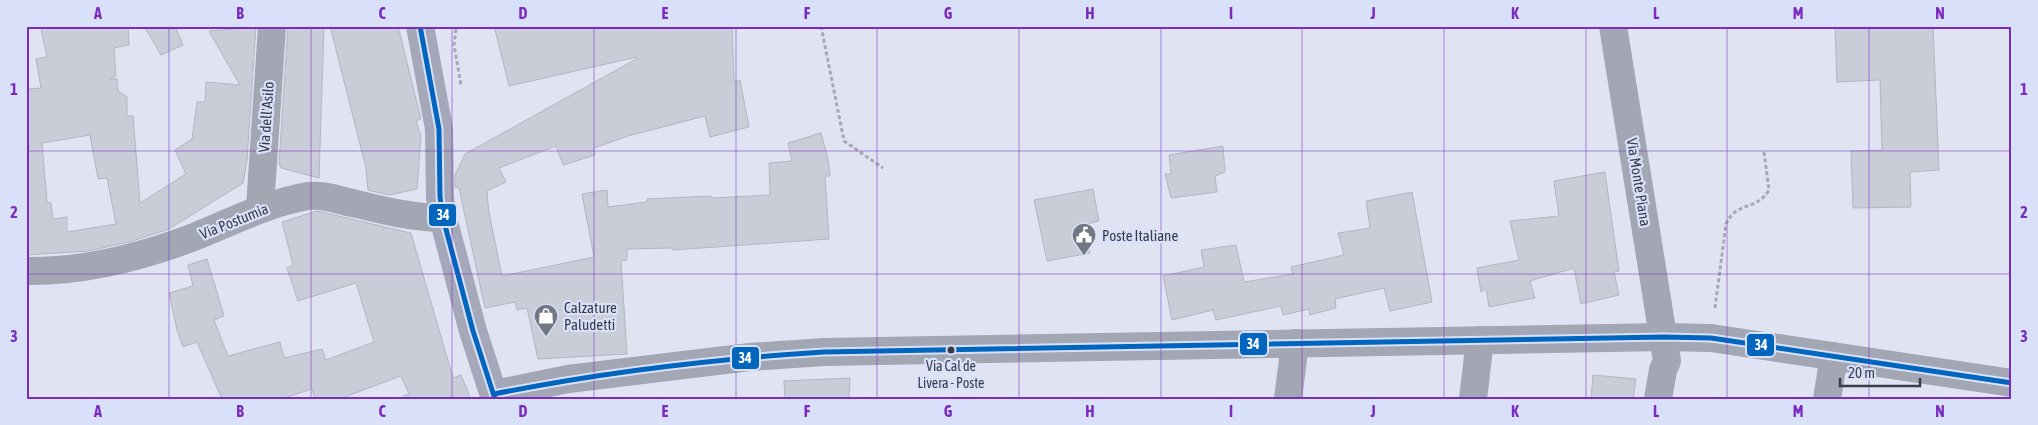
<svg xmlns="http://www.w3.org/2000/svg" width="2038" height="425" font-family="'Asap Condensed',sans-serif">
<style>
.building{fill:#c9cdd8;stroke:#b3b6c2;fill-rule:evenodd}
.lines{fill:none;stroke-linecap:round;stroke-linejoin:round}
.path{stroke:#a7a9b6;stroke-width:3;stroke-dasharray:4 2.5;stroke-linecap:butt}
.minor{stroke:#a3a6b3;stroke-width:28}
.major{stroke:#a4a8b8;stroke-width:28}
.bus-1-casing{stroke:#d9e0f9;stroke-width:9}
.bus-1{stroke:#0065bd;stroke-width:5}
.grid{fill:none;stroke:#7b2cbf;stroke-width:1;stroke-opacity:0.55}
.bus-dot{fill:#393d49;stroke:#d9e0f9;stroke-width:2}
.labels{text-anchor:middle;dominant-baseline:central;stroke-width:4.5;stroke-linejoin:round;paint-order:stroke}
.bus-label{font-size:14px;fill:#393d49;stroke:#d9e0f9}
.street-label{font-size:15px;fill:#393d49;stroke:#d9e0f9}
.poi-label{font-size:15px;fill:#393d49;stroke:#d9e0f9;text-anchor:start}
.line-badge{stroke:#d9e0f9;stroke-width:2}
.badge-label{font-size:14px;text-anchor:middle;font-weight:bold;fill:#fff}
.neatline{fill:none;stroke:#7b2cbf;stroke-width:2}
.grid-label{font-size:16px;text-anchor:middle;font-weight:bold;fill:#7b2cbf}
</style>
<rect width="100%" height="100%" fill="#e0e4f2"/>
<!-- building -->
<g class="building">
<path d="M57,26h71l1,19 -15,3 2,28 -6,3h7l1,12 9,6v19h6l7,87 46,-29 -11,-24 17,-11 5,-37h8l1,-20 34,3 -31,-54 25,-2v-3h22l-9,134 -4,23 -74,46 -40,13 -41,9 -62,4v-166l15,-1 -5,-29 11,-2 -6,-28zM90,135l8,44 9,-1 9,46 -49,8v-15l-14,2 -2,-16 -4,-1 -5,-59z"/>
<path d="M144,26h31l8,19 -22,10z"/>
<path d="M288,26h36l-5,152 -38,-10 -2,-4z"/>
<path d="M330,26h68l23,93 -5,2 5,15 -4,53 -28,6 -21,-5 -2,-22z"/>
<path d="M494,26h238l2,56 6,-2 9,47 -39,10 -5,-21 -77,20 -34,12 1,7 -32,10 -7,-19 -57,22 7,14 -19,9 2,22 13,63 92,-19 -12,-63 25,-4 1,17 39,-5v-3l64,-3 1,2 58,-3 -1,-32 23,-2 -4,-18 33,-10 7,26 2,17h-5l4,63 -156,11v-2l-46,1v11l-6,1 6,93 -89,5 -11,-51 -10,2 -2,-8 -30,6 -26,-120 -4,-1v-12l10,-21 173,-96 -1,-1 -128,29z"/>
<path d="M1835,26h98l6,144 -29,2 1,35 -58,1 -2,-57 31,-1 -2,-70 -43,2z"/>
<path d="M1223,146l2,26 -10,4 2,16 -46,6 -6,-24h6l-2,-19z"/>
<path d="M1605,172l14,99 -5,1 5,23 -38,9 -7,-36 -44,13 5,17 -46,9 -3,-18 -5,3 -4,-24 42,-8 -9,-39 49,-5 -5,-35z"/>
<path d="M1093,189l6,32 -16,4 7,28 -43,8 -13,-61z"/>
<path d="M1412,192l20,110 -42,9 -6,-23 -49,11 1,9 -26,7 -1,-6 -26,6 -2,-9 -65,14 -3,-10 -41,10 -9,-44 41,-9 -3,-17 35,-5 8,37 49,-8 -2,-7 53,-12 -6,-22 32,-5 -4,-27z"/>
<path d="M317,211l94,22 42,145 8,-3 10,24h-67l-1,-3 6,-2 -8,-18 -62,23h-24l-3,-10 -31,10h-59l-25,-57 -14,5 -6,-17 -8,-37 24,-7 -5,-21 19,-6 17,57 -10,4 14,36 52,-14 4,16 38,-9 4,11 48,-18 -18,-59 -58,18 -11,-33 6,-3 -11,-43z"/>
<path d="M1593,375l43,4 -3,20h-42z"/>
<path d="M850,378l-1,21h-64l-1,-18z"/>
</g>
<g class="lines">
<!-- path -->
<g class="path">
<path d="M821,26l23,115 39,27"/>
<path d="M456,29l-2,16 7,40"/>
<path d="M1715,308l11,-84c10,-23 31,-13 43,-34l-5,-38"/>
</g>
<!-- minor -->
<g class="minor">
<path d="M1613,26l54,335 -4,9 -5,29"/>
<path d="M260,208l12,-182"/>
<path d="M26,271c57,1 115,-14 168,-34 38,-15 73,-34 114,-41 16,-2 33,5 49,8 29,7 56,14 86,14"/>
<path d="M494,394l74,-15 182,-22 74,-5 840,-15 47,1 301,45"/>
<path d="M1288,399l7,-56"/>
<path d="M1473,399l7,-59"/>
<path d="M1827,399l7,-43"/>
</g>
<!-- major -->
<path class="major" d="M420,26l19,103 1,68 3,21 30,113 22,68"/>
<defs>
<g id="bus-1">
<path d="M420,26l19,103 1,68 3,21 30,113 22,68"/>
<path d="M494,394c109,-22 219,-35 330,-42l840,-15 47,1 301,45"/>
</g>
</defs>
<!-- bus-1 casing -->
<use href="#bus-1" class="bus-1-casing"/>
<!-- bus-1 -->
<use href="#bus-1" class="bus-1"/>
</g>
<!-- grid -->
<path class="grid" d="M169,26v373M311,26v373M452,26v373M594,26v373M736,26v373M877,26v373M1019,26v373M1161,26v373M1302,26v373M1444,26v373M1586,26v373M1727,26v373M1869,26v373M26,151h1986M26,274h1986"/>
<!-- icons -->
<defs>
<symbol id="civic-pin" viewBox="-11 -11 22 30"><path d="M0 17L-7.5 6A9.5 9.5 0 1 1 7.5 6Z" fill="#737784" stroke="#d9e0f9"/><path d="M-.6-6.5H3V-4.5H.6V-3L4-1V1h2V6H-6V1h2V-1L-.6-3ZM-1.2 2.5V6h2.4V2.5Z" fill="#fff"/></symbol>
<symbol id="shop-pin" viewBox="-11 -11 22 30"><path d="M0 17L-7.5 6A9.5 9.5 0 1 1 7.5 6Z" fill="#737784" stroke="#d9e0f9"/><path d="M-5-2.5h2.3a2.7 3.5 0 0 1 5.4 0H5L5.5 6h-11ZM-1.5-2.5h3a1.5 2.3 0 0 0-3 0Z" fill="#fff"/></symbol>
</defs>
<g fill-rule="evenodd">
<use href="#civic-pin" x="1070" y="221" width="28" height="38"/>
<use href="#shop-pin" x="532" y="302" width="28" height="38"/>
</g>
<!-- markers -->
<circle class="bus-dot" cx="951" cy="350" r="4.5"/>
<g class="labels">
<!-- bus labels -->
<g class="bus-label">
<text x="951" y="366">Via Cal de<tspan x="951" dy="17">Livera - Poste</tspan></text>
</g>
<!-- street labels -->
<g class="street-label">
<text transform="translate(266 117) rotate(-86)">Via dell'Asilo</text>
<text transform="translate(1639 182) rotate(81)">Via Monte Piana</text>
<text transform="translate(234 221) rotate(-22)">Via Postumia</text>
</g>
<!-- poi labels -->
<g class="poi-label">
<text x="1102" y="235">Poste Italiane</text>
<text x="564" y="307">Calzature<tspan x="564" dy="17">Paludetti</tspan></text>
</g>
</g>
<g class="line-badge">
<rect x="428" y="203" width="29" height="24" rx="5" fill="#0065bd"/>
<rect x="1239" y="332" width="29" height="24" rx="5" fill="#0065bd"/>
<rect x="1746" y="333" width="29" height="24" rx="5" fill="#0065bd"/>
<rect x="731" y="346" width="29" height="24" rx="5" fill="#0065bd"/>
</g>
<g class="badge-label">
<text x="443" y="220">34</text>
<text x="1253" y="349">34</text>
<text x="1761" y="350">34</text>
<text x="745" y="363">34</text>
</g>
<!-- border -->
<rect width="2038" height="425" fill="none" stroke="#d9e0f9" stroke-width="55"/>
<!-- scale -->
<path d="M1840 378v8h80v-8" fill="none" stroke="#393d49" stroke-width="2.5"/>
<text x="1848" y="378" font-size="15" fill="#393d49" stroke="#d9e0f9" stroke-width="4" paint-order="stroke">20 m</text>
<rect x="28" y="28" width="1982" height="370" class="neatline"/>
<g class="grid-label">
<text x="98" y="19">A</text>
<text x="240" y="19">B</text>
<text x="382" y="19">C</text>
<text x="523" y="19">D</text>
<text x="665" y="19">E</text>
<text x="807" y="19">F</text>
<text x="948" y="19">G</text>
<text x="1090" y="19">H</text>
<text x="1231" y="19">I</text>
<text x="1373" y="19">J</text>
<text x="1515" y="19">K</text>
<text x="1656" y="19">L</text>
<text x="1798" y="19">M</text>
<text x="1940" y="19">N</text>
<text x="14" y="95">1</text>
<text x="2024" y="95">1</text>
<text x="14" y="218">2</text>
<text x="2024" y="218">2</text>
<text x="14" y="342">3</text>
<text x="2024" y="342">3</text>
<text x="98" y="417">A</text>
<text x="240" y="417">B</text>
<text x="382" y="417">C</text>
<text x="523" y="417">D</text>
<text x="665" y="417">E</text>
<text x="807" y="417">F</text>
<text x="948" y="417">G</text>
<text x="1090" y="417">H</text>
<text x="1231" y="417">I</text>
<text x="1373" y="417">J</text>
<text x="1515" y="417">K</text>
<text x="1656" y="417">L</text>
<text x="1798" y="417">M</text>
<text x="1940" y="417">N</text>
</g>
</svg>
